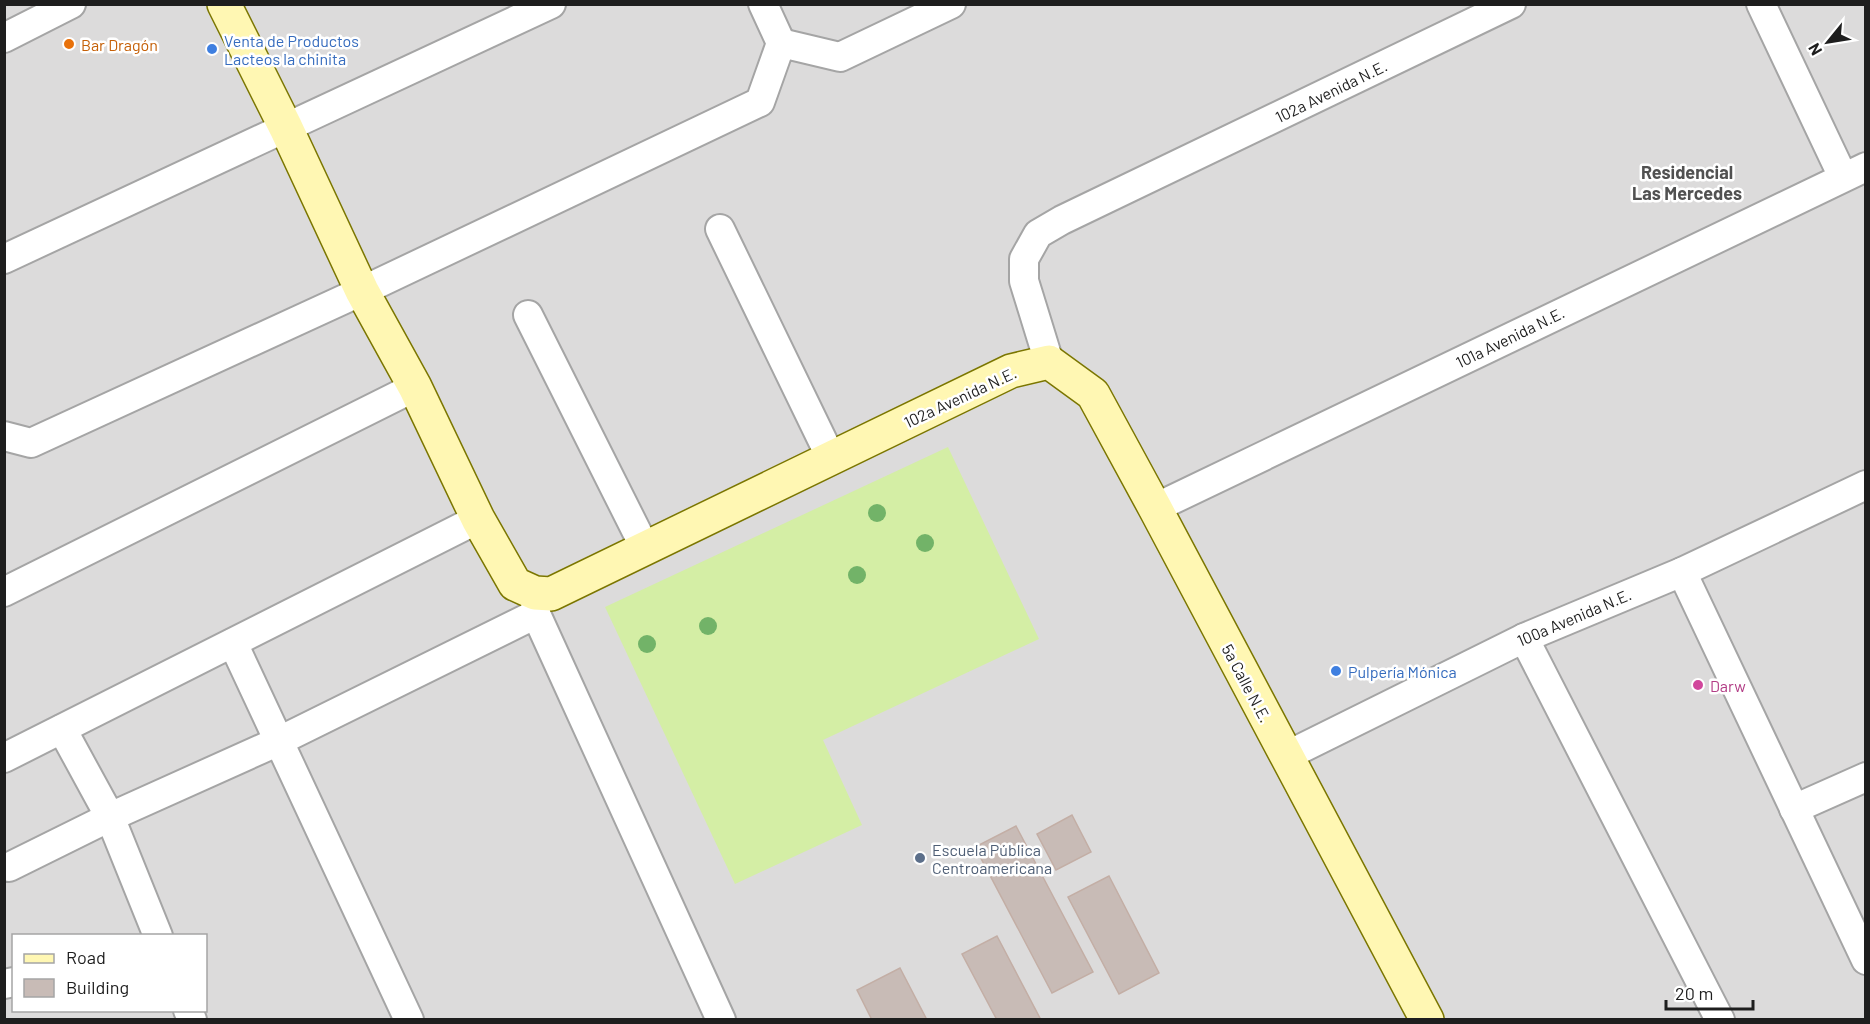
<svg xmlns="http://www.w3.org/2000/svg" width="1870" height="1024" font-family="Barlow,sans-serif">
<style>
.residential{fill:#dcdbdb;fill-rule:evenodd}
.grass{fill:#d4eea5}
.building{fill:#c8bbb6;stroke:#c3aea5;stroke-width:1.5}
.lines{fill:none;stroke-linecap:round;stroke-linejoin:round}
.street-casing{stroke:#a5a5a5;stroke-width:32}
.secondary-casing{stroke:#7b7600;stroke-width:36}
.street{stroke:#fff;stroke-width:28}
.secondary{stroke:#fff7b3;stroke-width:33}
.tree{fill:#72b368}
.food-dot{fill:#e8710a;stroke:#fff;stroke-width:2}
.shop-dot{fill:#3f7fe0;stroke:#fff;stroke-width:2}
.hotel-dot{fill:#d1479c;stroke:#fff;stroke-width:2}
.service-dot{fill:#5c6f8a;stroke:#fff;stroke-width:2}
.labels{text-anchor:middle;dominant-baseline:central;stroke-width:5;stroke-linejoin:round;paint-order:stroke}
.shop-label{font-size:16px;fill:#366cbe;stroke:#fff;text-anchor:start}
.food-label{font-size:16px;fill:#c56008;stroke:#fff;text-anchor:start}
.street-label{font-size:16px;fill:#1e1e1e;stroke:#fff}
.hotel-label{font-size:16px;fill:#b23c85;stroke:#fff;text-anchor:start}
.service-label{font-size:16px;fill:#4e5e75;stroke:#fff;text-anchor:start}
.neighbourhood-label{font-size:18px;font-weight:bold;fill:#515151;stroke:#fff}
</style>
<rect width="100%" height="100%" fill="#f0eae3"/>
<!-- residential -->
<path class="residential" d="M5,5h1860v1014l-1860,1zM14,936h192v74h-192z"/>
<!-- grass -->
<path class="grass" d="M948,447l91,192 -216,101 39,85 -127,59 -130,-277z"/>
<!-- building -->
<g class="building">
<path d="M1072,815l19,37 -35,18 -19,-36z"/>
<path d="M1016,826l77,146 -41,21 -77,-146z"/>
<path d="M1109,876l50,97 -40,21 -51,-97z"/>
<path d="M997,936l44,84h-44l-35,-66z"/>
<path d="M900,968l27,52h-55l-15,-30z"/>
</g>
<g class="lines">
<defs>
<g id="street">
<path d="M763,4l18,39"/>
<path d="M1761,4l82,173"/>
<path d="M4,38l67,-34"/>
<path d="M720,229l111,229"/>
<path d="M4,259l547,-255"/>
<path d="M528,315l117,233"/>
<path d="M1049,362l-25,-81v-22l14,-25 24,-14 449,-216"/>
<path d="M4,436l27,7 331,-152 398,-189 21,-59 59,14 111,-53"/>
<path d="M1155,508l711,-341"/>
<path d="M1682,572l184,388"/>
<path d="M4,592l411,-205"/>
<path d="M535,597l1,17 185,406"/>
<path d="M1524,638l196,382"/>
<path d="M233,643l176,377"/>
<path d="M62,729l48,88 48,119"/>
<path d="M1286,756l238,-118 158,-66 184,-87"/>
<path d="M4,758l474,-239"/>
<path d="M1794,809l72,-32"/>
<path d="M9,867l101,-50 169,-76 257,-127"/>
<path d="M4,984l10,-2"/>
<path d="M188,1010l4,10"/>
</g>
<path id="secondary" d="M224,4l62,124 76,163 53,96 63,132 37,65 20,9 16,1 460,-223 38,-9 44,32 62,114 272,512"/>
</defs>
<!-- street casing -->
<use href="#street" class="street-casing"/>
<!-- secondary casing -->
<use href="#secondary" class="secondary-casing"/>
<!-- street -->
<use href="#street" class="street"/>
<!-- secondary -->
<use href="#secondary" class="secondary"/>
</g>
<!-- trees -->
<g class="tree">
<circle cx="877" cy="513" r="9"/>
<circle cx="925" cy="543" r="9"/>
<circle cx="857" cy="575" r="9"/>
<circle cx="708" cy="626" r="9"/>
<circle cx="647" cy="644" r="9"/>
</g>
<!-- markers -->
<circle class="food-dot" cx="69" cy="44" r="6"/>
<g class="shop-dot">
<circle cx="212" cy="49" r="6"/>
<circle cx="1336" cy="671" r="6"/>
</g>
<circle class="hotel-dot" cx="1698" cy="685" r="6"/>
<circle class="service-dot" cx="920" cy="858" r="6"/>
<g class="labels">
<!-- shop labels -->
<g class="shop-label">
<text x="224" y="40">Venta de Productos<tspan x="224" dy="18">Lacteos la chinita</tspan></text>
<text x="1348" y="671">Pulpería Mónica</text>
</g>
<!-- food labels -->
<g class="food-label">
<text x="81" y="44">Bar Dragón</text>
</g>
<!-- street labels -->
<g class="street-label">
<text transform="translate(1331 91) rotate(-26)">102a Avenida N.E.</text>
<text transform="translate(1510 337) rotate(-26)">101a Avenida N.E.</text>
<text transform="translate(960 397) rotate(-25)">102a Avenida N.E.</text>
<text transform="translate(1574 617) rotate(-23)">100a Avenida N.E.</text>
<text transform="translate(1247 683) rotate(62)">5a Calle N.E.</text>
</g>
<!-- hotel labels -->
<g class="hotel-label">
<text x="1710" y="685">Darw</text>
</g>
<!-- service labels -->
<g class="service-label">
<text x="932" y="849">Escuela Pública<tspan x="932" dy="18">Centroamericana</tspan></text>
</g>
<!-- neighbourhood labels -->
<g class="neighbourhood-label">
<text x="1687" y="172">Residencial<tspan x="1687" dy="21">Las Mercedes</tspan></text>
</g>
</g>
<!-- border -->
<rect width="1870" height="1024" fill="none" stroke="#1e1e1e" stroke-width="12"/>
<!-- legend -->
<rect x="12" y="934" width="195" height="78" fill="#ffffff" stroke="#a5a5a5" stroke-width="1.5"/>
<rect x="24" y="954" width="30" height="9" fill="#fff7b3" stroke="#a5a5a5" stroke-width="1.5"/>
<text x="66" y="964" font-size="18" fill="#1e1e1e">Road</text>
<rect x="24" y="979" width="30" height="18" fill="#c8bbb6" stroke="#a5a5a5" stroke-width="1.5"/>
<text x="66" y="994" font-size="18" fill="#1e1e1e">Building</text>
<!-- north arrow -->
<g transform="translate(1828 42) rotate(240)" stroke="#ffffff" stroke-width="4.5" paint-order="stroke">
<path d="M0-4.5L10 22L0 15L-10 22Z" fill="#1e1e1e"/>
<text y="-9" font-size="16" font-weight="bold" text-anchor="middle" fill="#1e1e1e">N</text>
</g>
<!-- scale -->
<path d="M1666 1000v9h87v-9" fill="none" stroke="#1e1e1e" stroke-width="3"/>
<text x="1675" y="1000" font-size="18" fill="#1e1e1e" stroke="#ffffff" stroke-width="4.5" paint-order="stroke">20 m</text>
</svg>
